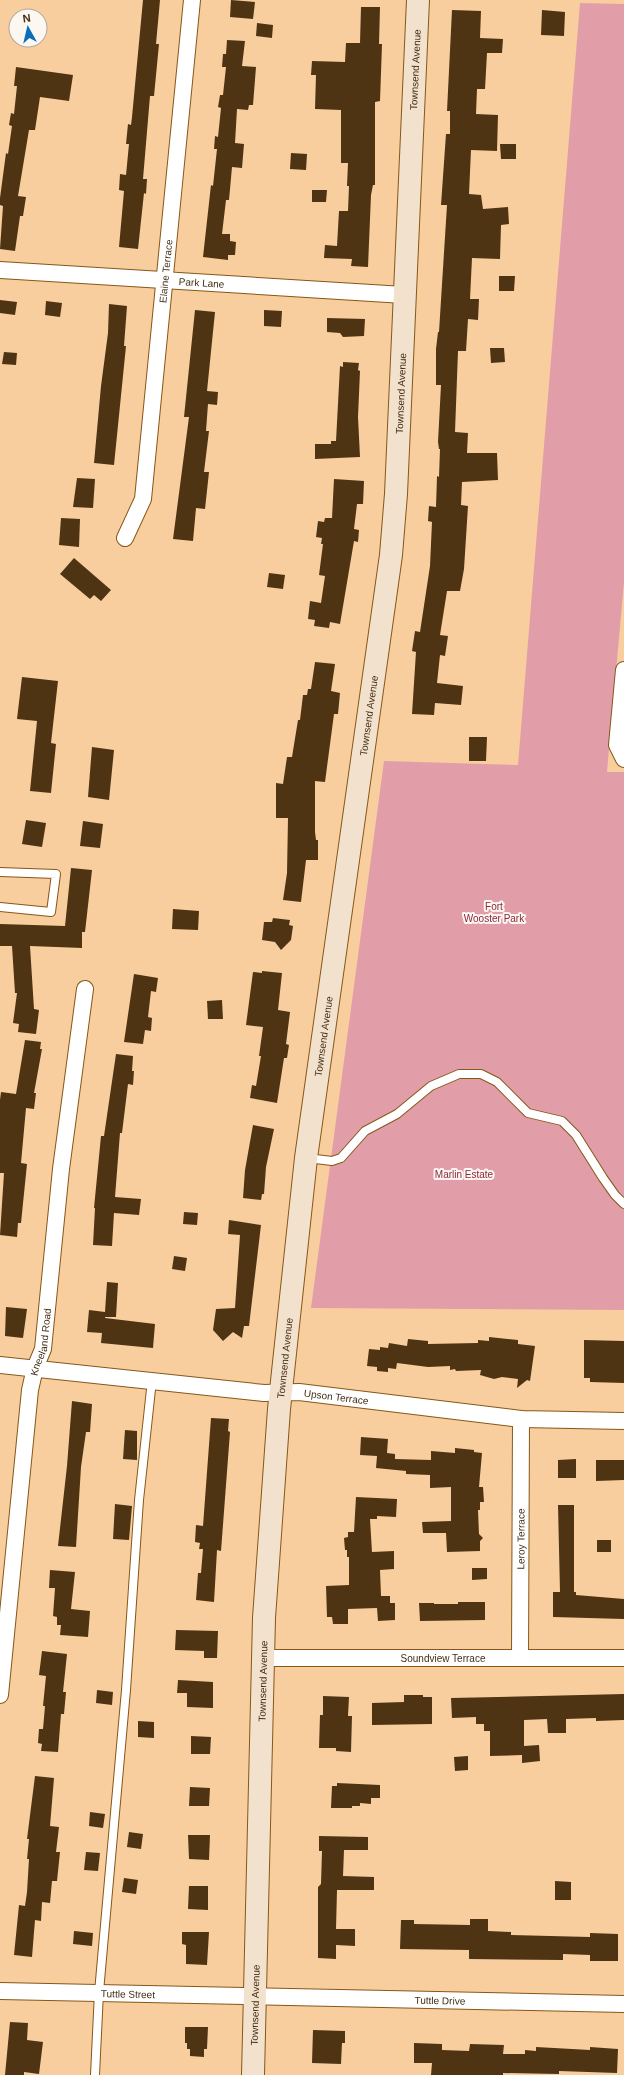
<svg xmlns="http://www.w3.org/2000/svg" width="624" height="2075" font-family="Arial,sans-serif">
<style>
.green{fill:#e29ea8}
.building{fill:#4e3413}
.lines{fill:none;stroke-linecap:round;stroke-linejoin:round}
.service-casing{stroke:#865717;stroke-width:10}
.minor-casing{stroke:#865717;stroke-width:18}
.secondary-casing{stroke:#865717;stroke-width:24}
.service{stroke:#fff;stroke-width:8}
.minor{stroke:#fff;stroke-width:16}
.secondary{stroke:#f2e1cd;stroke-width:22}
.labels{text-anchor:middle;dominant-baseline:central;stroke-width:4;stroke-linejoin:round;paint-order:stroke}
.street-label{font-size:10px;fill:#432e15;stroke:#fcf7f1}
.park-label{font-size:10px;fill:#882841;stroke:#fcf7f1}
</style>
<rect width="100%" height="100%" fill="#f9ce9f"/>
<!-- green -->
<path class="green" d="M580,3l44,1v578l-17,190h17v538l-313,-2 73,-547 134,4z"/>
<!-- building -->
<g class="building">
<path d="M143,0h17l-4,44h3l-5,52h-4l-7,83h4l-1,15 -2,-1 -6,56 -19,-2 5,-56 -5,-1 1,-16 6,1 3,-31h-3l2,-20 3,1 1,-8z"/>
<path d="M231,0l24,2 -2,17 -23,-2z"/>
<path d="M361,7h19l-1,37h3l-2,57 -5,1v83h-2l-2,10 -3,72 -17,-1 1,-7 -28,-1 1,-13 12,1 2,-35h9l1,-25h-2l1,-23h-7v-53l-26,-1 1,-34h-5l1,-14 33,1 1,-19h14z"/>
<path d="M452,10l29,1 -1,27 23,1 -1,14h-15l-2,36h-8l-1,25 22,1 -1,36 -26,-1 -2,44 12,1 2,14 25,-2 1,17 -8,1 -1,34 -28,-1 -2,41h9l-1,21 -10,-1 -2,32h-8l-3,81 13,1 -1,20h30l1,27 -36,2 -1,23 7,1 -4,63 -4,22h-13l-7,44 8,1 -3,20 -5,-1 -3,28 26,3 -2,19 -26,-2 -1,12 -22,-1 4,-62 -4,-1 3,-20 5,1 10,-66 2,-44 -4,-1 1,-15 7,1 1,-31 2,1 1,-28h-1l-1,-7 3,-57h-5v-36l2,-17h1l8,-127h-6l5,-71h4v-23h-3z"/>
<path d="M542,10l23,2 -1,24 -23,-1z"/>
<path d="M257,23l16,2 -1,13 -16,-2z"/>
<path d="M227,40l18,1 -3,25 14,1 -3,38h-4l-1,5 -11,-1 -2,34 9,1 -2,24 -10,-1 -3,33h-3l-4,34h8v7l6,1 -1,13h-7v5l-25,-3 8,-72 2,1 4,-37h-3l1,-13 3,1 3,-29 -3,-1 2,-12h3l3,-28h-4l1,-13h3z"/>
<path d="M16,67l57,8 -4,26 -29,-4 -5,33h-6l-11,66 8,1 -3,19h-3l-5,35 -15,-2 3,-43 -3,-1v-7l6,-45 2,1 4,-28 -3,-1 2,-12 3,1 3,-28h-3z"/>
<path d="M500,144h16v15h-15z"/>
<path d="M291,153l16,1 -1,16 -16,-1z"/>
<path d="M312,190h15l-1,12h-14z"/>
<path d="M499,276h16l-1,15h-15z"/>
<path d="M0,300l17,2 -2,13 -15,-2z"/>
<path d="M46,301l16,2 -2,14 -15,-2z"/>
<path d="M109,304l18,2 -3,40h2l-12,119 -20,-2 7,-77 7,-53z"/>
<path d="M195,310l20,2 -8,79 11,1 -1,13 -9,-1 -2,27h3l-5,41h5l-4,37 -9,-1 -3,33 -20,-2 16,-122h-5z"/>
<path d="M264,310l18,1 -1,16 -17,-1z"/>
<path d="M327,318l38,1 -1,17 -21,1 -3,-4 -13,-1z"/>
<path d="M490,348h14l1,14 -14,1z"/>
<path d="M4,352l13,1 -1,12 -14,-1z"/>
<path d="M343,362l16,1 -1,7 2,1 -2,46 2,40 -45,2v-15h16v-3h5l4,-75 3,1z"/>
<path d="M77,478l18,1 -2,29 -20,-1z"/>
<path d="M334,479l30,2 -1,23h-6l-3,25 5,1 -1,12 -4,-1 -14,83 -10,-2 -1,6 -15,-2 1,-6 -7,-1 2,-18 11,2 4,-27 -6,-1 4,-31h-2l1,-6 -6,-1 2,-16 6,1 1,-4h7z"/>
<path d="M61,518l19,1 -1,28 -20,-2z"/>
<path d="M74,558l37,32 -10,11 -7,-6 -4,4 -30,-25z"/>
<path d="M269,573l16,2 -2,14 -16,-2z"/>
<path d="M315,662l20,2 -4,27 9,2 -2,21h-4l-9,68 -10,-1v51l1,8h2v20h-12l-5,42 -18,-2 4,-27 1,-55h-12v-35l7,1 4,-27h5l6,-37h2l3,-25h4l1,-6h3z"/>
<path d="M22,677l36,4 -7,62 5,1 -5,49 -21,-2 7,-70 -20,-2z"/>
<path d="M469,737h18l-1,24h-17z"/>
<path d="M92,747l22,3 -5,50 -21,-3z"/>
<path d="M26,820l20,3 -4,24 -20,-3z"/>
<path d="M83,821l20,3 -3,24 -20,-2z"/>
<path d="M71,868l21,2 -7,62h-3v16l-52,-2 4,63 5,1 -3,24 -18,-2 1,-8 -6,-1 4,-30h-2l-3,-47h-12v-22l65,2z"/>
<path d="M173,909l26,2 -1,19 -26,-1z"/>
<path d="M273,918l17,2 -1,5 4,1 -2,14 -10,10 -6,-8 -13,-2 2,-18h8z"/>
<path d="M262,971l20,2 -4,37 12,2 -4,32 3,1 -2,13h-3l-7,45 -27,-5 2,-13 4,1 5,-30h-2l4,-29 -17,-2 7,-53 9,1z"/>
<path d="M134,974l24,4 -2,14 -5,-1 -3,26 4,1 -1,13 -6,-1 -2,14 -19,-2z"/>
<path d="M222,1000l1,19h-15l-1,-18z"/>
<path d="M25,1040l16,2 -1,7h2l-8,44h2l-2,16 -8,-1 -5,55 6,1 -6,59h-3l-1,14 -17,-2 4,-62h-4v-73l1,-8 15,2z"/>
<path d="M116,1054l17,2 -1,15h2l-1,14 -5,-1 -6,49h-2l-5,64 26,2 -2,16 -25,-2 -2,33 -19,-1 2,-37h-1l7,-72h3z"/>
<path d="M253,1125l21,4 -8,38 -2,27h-2l-1,6 -18,-2 2,-28z"/>
<path d="M184,1212l14,1 -1,12 -14,-1z"/>
<path d="M229,1220l32,5 -12,101h-5l-2,12 -9,-6 -10,9 -10,-11 3,-21 19,-1 5,-73 -12,-1z"/>
<path d="M174,1256l13,2 -2,13 -13,-2z"/>
<path d="M107,1282l11,1 -2,34h-11v1l50,6 -2,24 -52,-5 1,-10 -15,-1 2,-22 16,2z"/>
<path d="M6,1307l21,2 -4,29 -18,-2z"/>
<path d="M489,1337l29,3v4l17,2 -5,35 -3,-1 -10,8 1,-9 -16,-2 -8,2 -14,-4 1,-5 -25,1 -1,-2 -5,1v-4l-22,1 -31,-4 -1,6 -8,-1v4l-11,-1v-4l-10,-1 2,-17 11,1v-3l8,1 1,-5 18,3 1,-7 20,2v3l50,-1v-3l11,1z"/>
<path d="M584,1340l40,1v42l-34,-1v-4h-6z"/>
<path d="M72,1401l20,3 -2,28h-4l-5,35 -5,80 -18,-1 9,-80z"/>
<path d="M211,1418l18,1 -1,12 2,1 -9,119 -4,-1 -3,52 -18,-2 2,-27h3l2,-24h-4l1,-6 -5,-1 1,-17 7,1z"/>
<path d="M125,1430l12,1v29l-14,-1z"/>
<path d="M361,1437l27,2 -1,14 8,1v5l36,1v-9l24,2v-5l19,2v2l8,1 -3,34h4l1,15h-4v8h-2l1,24 4,4 -3,3v10l-33,1 -1,-19h-23l-1,-11 29,-1v-34l-21,1v-13l-24,-1v-3l-30,-3 1,-12 -17,-1z"/>
<path d="M576,1459v19h-18v-18z"/>
<path d="M596,1460h28v20l-28,1z"/>
<path d="M356,1497l41,2 -1,18 -19,-1v3h-7l2,33 22,-1v18l-14,1 1,26h9v7h5v17l-17,1 -1,-13 -29,1v15h-15l-1,-7h-5l-1,-31 23,-1v-28h-2v-7h-2l-1,-12 4,-1v-5h6z"/>
<path d="M115,1504l17,2 -3,34 -16,-1z"/>
<path d="M558,1505h16v87h2v3l48,4v20l-71,-2v-25h7z"/>
<rect x="597" y="1540" width="14" height="12"/>
<path d="M472,1568h15v11l-15,1z"/>
<path d="M50,1570l25,2 -4,37 19,2 -2,26 -28,-2 1,-10h-4v-8l-4,-1 2,-28h-6z"/>
<path d="M458,1602h27v18l-65,1 -1,-18h15v1h24z"/>
<path d="M176,1630l42,1 -1,27h-13v-7l-29,-1z"/>
<path d="M42,1651l25,3 -4,38h3l-2,22h-3l-3,38 -17,-1 1,-7 -4,-1 1,-14h4l2,-23h-2l3,-30 -7,-1z"/>
<path d="M178,1680l35,2v26l-26,-1v-14h-10z"/>
<path d="M97,1690l16,2 -1,13 -16,-2z"/>
<path d="M624,1694v26l-28,1v-3l-30,1v14h-18l-1,-14 -23,1v26l15,-1 1,16 -18,2v-8l-32,1v-25h-6v-7h-8v-7l-24,1 -1,-20z"/>
<path d="M404,1695h19v2h9v27l-60,1v-22l32,-1z"/>
<path d="M323,1696l26,1 -1,19h4l-1,36 -15,-1v-3h-17l1,-33h3z"/>
<path d="M138,1721l16,1v16l-16,-1z"/>
<path d="M191,1736l20,1 -1,17h-19z"/>
<path d="M468,1756v14l-13,1 -1,-14z"/>
<path d="M35,1776l19,2 -4,48 9,1 -3,25h4l-3,29h-5l-2,22 -8,-1 -1,19 -6,-1 -3,37 -18,-2 5,-50 6,1 2,-14 2,-33h-2l2,-20h-2z"/>
<path d="M337,1783l43,2v13h-9v6l-11,-1v3h-8v2h-21l1,-22h5z"/>
<path d="M190,1787l20,1 -1,18h-20z"/>
<path d="M90,1812l15,2 -2,14 -14,-2z"/>
<path d="M129,1832l14,2 -2,15 -14,-2z"/>
<path d="M188,1835h22l-1,25 -20,-1z"/>
<path d="M319,1836l49,1v13h-24l-1,26 31,1v13h-37l-1,39h19v17l-19,-1v14l-18,-1v-71l3,-3 1,-33h-3z"/>
<path d="M86,1852l14,1 -2,18 -14,-1z"/>
<path d="M124,1878l14,2 -2,14 -14,-2z"/>
<path d="M555,1881l16,1v18h-16z"/>
<path d="M189,1886h19v24l-20,-1z"/>
<path d="M470,1919h18v12l23,1v3l79,2v-4l28,1v27h-28v-6l-27,-1v6l-94,-1v-9l-69,-1 1,-29h13v4l56,1z"/>
<path d="M74,1931l19,2 -1,13 -19,-2z"/>
<path d="M182,1932h27l-2,33 -21,-1v-19l-4,-1z"/>
<path d="M10,2022l18,1 -1,17 16,2 -4,32 -15,-2v3h-19z"/>
<path d="M185,2027h23l-1,22h-3v8l-14,-1v-7h-3v-6h-2z"/>
<path d="M313,2030l32,1v12h-3l-1,21 -29,-1z"/>
<path d="M414,2043l28,1v6l27,1 1,-7 34,1 -1,9h22v-4l11,1v-4l54,3v-3l28,2 -1,24 -58,-2v3l-56,-1v2h-72l1,-12h-18z"/>
</g>
<g class="lines">
<defs>
<g id="service">
<path d="M0,872l56,2 -5,38 -51,-5"/>
<path d="M307,1158l25,3 9,-3 24,-27 32,-17 34,-28 28,-12h22l16,8 31,31 34,8 14,14 27,43 12,17 9,9"/>
<path d="M95,2075l4,-83 27,-302 13,-190 13,-120"/>
</g>
<g id="minor">
<path id="s1" d="M0,270l404,25"/>
<path id="s2" d="M125,538l18,-39 49,-499"/>
<path d="M624,670l-7,75 7,14"/>
<path id="s3" d="M0,1365l264,28 35,-1 222,27 103,2"/>
<path id="s4" d="M263,1658h361"/>
<path id="s5" d="M520,1658l1,-239"/>
<path id="s6" d="M0,1695l30,-305 5,-22 8,-19 18,-180 24,-180"/>
<path id="s7" d="M0,1991l624,13"/>
</g>
<g id="secondary">
<path id="s8" d="M253,2075l11,-457 15,-209 27,-251 85,-603 5,-61 22,-494"/>
</g>
</defs>
<!-- service casing -->
<use href="#service" class="service-casing"/>
<!-- minor casing -->
<use href="#minor" class="minor-casing"/>
<!-- secondary casing -->
<use href="#secondary" class="secondary-casing"/>
<!-- service -->
<use href="#service" class="service"/>
<!-- minor -->
<use href="#minor" class="minor"/>
<!-- secondary -->
<use href="#secondary" class="secondary"/>
</g>
<g class="labels">
<!-- street labels -->
<g class="street-label">
<text stroke="none"><textPath href="#s8" startOffset="2014">Townsend Avenue</textPath></text>
<text stroke="none"><textPath href="#s2" startOffset="272">Elaine Terrace</textPath></text>
<text stroke="none"><textPath href="#s1" startOffset="202">Park Lane</textPath></text>
<text stroke="none"><textPath href="#s8" startOffset="1690">Townsend Avenue</textPath></text>
<text stroke="none"><textPath href="#s8" startOffset="1366">Townsend Avenue</textPath></text>
<text stroke="none"><textPath href="#s8" startOffset="1042">Townsend Avenue</textPath></text>
<text stroke="none"><textPath href="#s6" startOffset="356">Kneeland Road</textPath></text>
<text stroke="none"><textPath href="#s8" startOffset="718">Townsend Avenue</textPath></text>
<text stroke="none"><textPath href="#s3" startOffset="338">Upson Terrace</textPath></text>
<text stroke="none"><textPath href="#s5" startOffset="119">Leroy Terrace</textPath></text>
<text stroke="none"><textPath href="#s4" startOffset="180">Soundview Terrace</textPath></text>
<text stroke="none"><textPath href="#s8" startOffset="394">Townsend Avenue</textPath></text>
<text stroke="none"><textPath href="#s7" startOffset="128">Tuttle Street</textPath></text>
<text stroke="none"><textPath href="#s7" startOffset="440">Tuttle Drive</textPath></text>
<text stroke="none"><textPath href="#s8" startOffset="70">Townsend Avenue</textPath></text>
</g>
<!-- park labels -->
<g class="park-label">
<text x="494" y="906">Fort<tspan x="494" dy="12">Wooster Park</tspan></text>
<text x="464" y="1174">Marlin Estate</text>
</g>
</g>
<!-- north arrow -->
<g transform="translate(28 28) rotate(352)"><circle r="19" fill="#fcf7f1" stroke="#b2a799"/>
<path d="M0-3L7 15L0 10L-7 15Z" fill="#086fbb"/>
<text y="-6" font-size="11" font-weight="bold" text-anchor="middle" fill="#432e15">N</text>
</g>
</svg>
